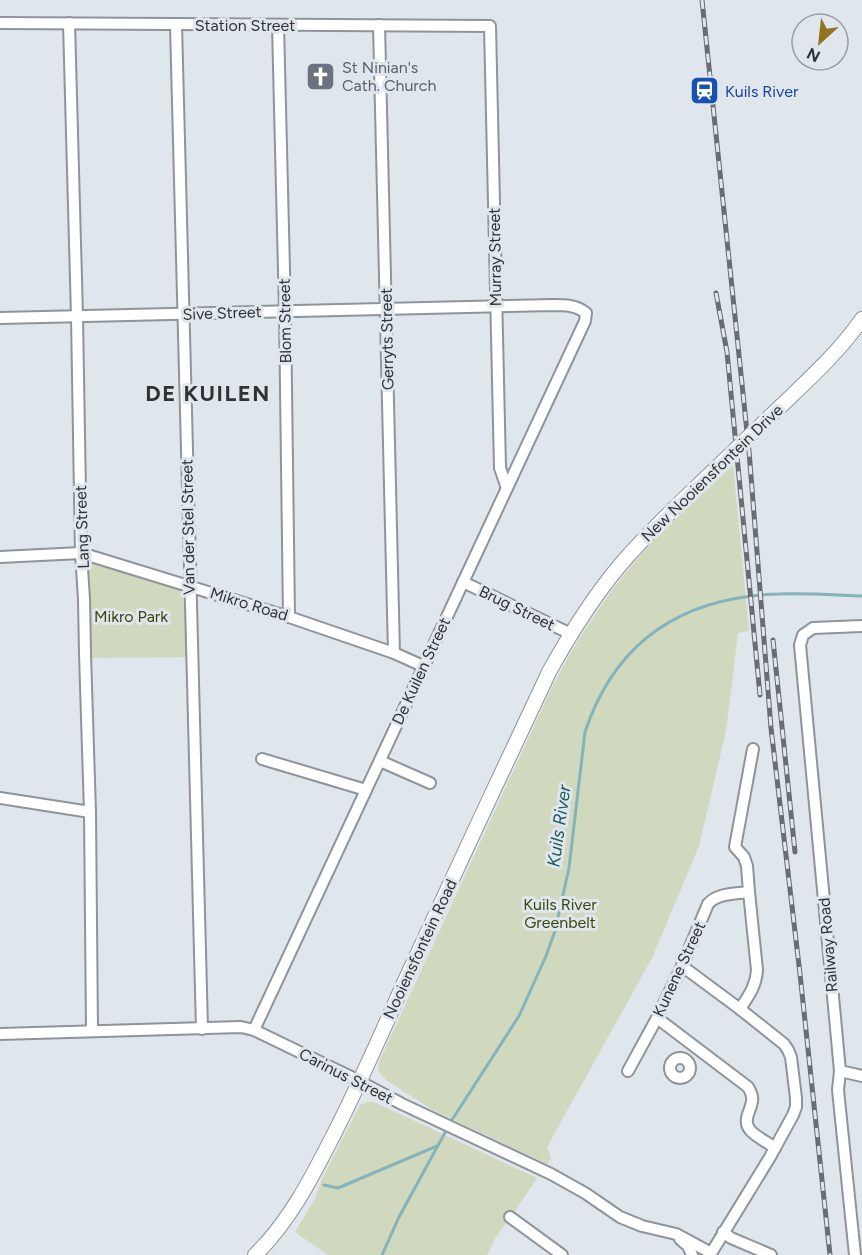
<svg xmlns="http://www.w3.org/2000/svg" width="862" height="1255" font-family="Figtree,sans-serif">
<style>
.green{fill:#d0d8be}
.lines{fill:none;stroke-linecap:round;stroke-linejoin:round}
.stream{stroke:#84b3ba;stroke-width:3}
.minor-casing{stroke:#8e949b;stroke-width:14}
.tertiary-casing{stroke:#8e949b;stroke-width:16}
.minor{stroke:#fff;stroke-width:10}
.tertiary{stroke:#fff;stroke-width:14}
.rail-casing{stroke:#696c70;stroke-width:5}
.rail{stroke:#dfe6ec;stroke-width:3;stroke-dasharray:9;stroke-linecap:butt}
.tertiary-bridge-casing{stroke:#8e949b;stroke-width:16;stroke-linecap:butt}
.tertiary-bridge{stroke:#fff;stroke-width:14}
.labels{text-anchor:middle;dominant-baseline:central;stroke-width:6;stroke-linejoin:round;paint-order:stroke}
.street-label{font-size:16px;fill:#303235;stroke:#dfe6ec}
.worship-label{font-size:16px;fill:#5b616d;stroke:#dfe6ec;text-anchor:start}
.transit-label{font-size:16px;fill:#164399;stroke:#dfe6ec;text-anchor:start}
.park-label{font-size:16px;fill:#39460c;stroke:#dfe6ec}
.water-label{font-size:18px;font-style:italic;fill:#195a63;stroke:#dfe6ec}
.district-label{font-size:22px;font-weight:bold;letter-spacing:1.5px;fill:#303235;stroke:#dfe6ec}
</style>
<rect width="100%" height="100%" fill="#dfe6ec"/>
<!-- green -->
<g class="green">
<path d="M733,465l16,166 -11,2 -12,98 -27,115 -47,112 -105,189 4,11 -4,6 -116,-55 -45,-29 -8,-10 1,-8 173,-375c24,-46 52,-89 86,-129 30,-33 63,-63 95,-93z"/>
<path d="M91,562h2l88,26 4,6 2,63 -97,1 -3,-91z"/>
<path d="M367,1102h7l163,76 -24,36 -3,-3 -6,8 3,2 -11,16 -9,18h-159l-33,-23 20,-33 7,-20 36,-70 2,-4z"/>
</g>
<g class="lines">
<!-- stream -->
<g class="stream">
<path d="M450,1123l69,-107 27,-60 9,-25 14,-63 16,-136c27,-81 83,-126 167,-136 9,-1 18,-2 27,-2 28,-1 56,1 83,2"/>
<path d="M324,1185l14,3 99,-42"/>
<path d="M382,1255l17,-38 48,-88"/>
</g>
<defs>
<g id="minor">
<path d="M0,23l490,3 10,442 7,20"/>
<path d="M69,23l8,293 4,237 3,46 1,55 5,158 2,219"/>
<path d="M176,25l26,1004"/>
<path d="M278,25l7,286 4,306"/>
<path d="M379,25l15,628"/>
<path d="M0,318l553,-13c12,0 23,0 33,8l-1,8 -331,709"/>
<path d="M0,557l81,-4 208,64 105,36 29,13"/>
<path d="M463,582l108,52"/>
<path d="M262,759l104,31"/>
<path d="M380,761l50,22"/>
<path d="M0,798l90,14"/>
<path d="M682,966l58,43 44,35 4,6 3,7 5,41v9l-3,8 -23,42 -60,98"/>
<path d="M740,1009c9,-14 16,-23 17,-39l-8,-78 -2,-26 -3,-9 -9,-10 18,-98"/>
<path d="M657,1018l91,69c3,5 5,9 4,14 -1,10 -10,19 -2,29 6,7 17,12 25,18"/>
<path d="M0,1034l241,-7 13,3 95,46 53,28 149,70 34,19 35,24 22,9 34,8 35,19"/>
<circle cx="680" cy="1068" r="10"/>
<path d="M628,1071l29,-53 25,-52 26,-62c9,-11 27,-10 41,-12"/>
<path d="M840,1071l22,5"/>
<path d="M510,1217l52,38"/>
<path d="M723,1232l8,6 40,17"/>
<path d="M680,1239l8,7 4,9"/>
<path d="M855,1255l-17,-165 2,-19 -40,-426 3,-10 10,-7 49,-2"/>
</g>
<g id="tertiary">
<path d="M781,406c29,-28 58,-54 81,-87"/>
<path d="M255,1255c35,-34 57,-78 79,-121 25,-49 47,-99 69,-149 48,-104 97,-209 146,-313 21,-38 44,-75 72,-108 28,-33 60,-62 91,-92"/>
</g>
</defs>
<!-- minor casing -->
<use href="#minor" class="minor-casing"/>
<!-- tertiary casing -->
<use href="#tertiary" class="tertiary-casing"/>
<!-- minor -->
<use href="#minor" class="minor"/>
<!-- tertiary -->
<use href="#tertiary" class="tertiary"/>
<defs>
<g id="rail">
<path d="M702,0l47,451 22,277 29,246 30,281"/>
<path d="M716,293l11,59 33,343"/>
<path d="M773,640l22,212"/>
</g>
</defs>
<!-- rail casing -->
<use href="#rail" class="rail-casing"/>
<!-- rail -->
<use href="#rail" class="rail"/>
<defs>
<path id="tertiary-bridge" d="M712,472l69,-66"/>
</defs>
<!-- tertiary-bridge casing -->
<use href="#tertiary-bridge" class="tertiary-bridge-casing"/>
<!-- tertiary-bridge -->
<use href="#tertiary-bridge" class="tertiary-bridge"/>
</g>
<!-- icons -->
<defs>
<symbol id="church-square" viewBox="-11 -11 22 22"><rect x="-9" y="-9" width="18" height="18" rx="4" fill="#6b7280" stroke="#dfe6ec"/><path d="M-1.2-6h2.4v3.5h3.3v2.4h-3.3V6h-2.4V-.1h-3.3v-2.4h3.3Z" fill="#fff"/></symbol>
<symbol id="station-square" viewBox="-11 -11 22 22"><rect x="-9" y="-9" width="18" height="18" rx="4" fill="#1a4fb4" stroke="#dfe6ec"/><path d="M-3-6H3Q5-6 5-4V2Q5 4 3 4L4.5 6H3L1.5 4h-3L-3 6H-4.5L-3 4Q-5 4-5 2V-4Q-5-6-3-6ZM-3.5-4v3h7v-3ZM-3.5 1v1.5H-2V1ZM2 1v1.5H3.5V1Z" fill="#fff"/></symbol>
</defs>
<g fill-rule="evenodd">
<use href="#church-square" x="304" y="60" width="33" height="33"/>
<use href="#station-square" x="688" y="74" width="33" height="33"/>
</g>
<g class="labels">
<!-- street labels -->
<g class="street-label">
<text x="245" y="25">Station Street</text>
<text transform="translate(495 257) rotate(-91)">Murray Street</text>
<text transform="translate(222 313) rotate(-2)">Sive Street</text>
<text transform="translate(285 321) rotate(-91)">Blom Street</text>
<text transform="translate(387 339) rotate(-91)">Gerryts Street</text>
<text transform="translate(712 473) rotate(-44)">New Nooiensfontein Drive</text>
<text transform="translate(82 527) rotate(-92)">Lang Street</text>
<text transform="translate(188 527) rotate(-91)">Van der Stel Street</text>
<text transform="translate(249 604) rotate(17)">Mikro Road</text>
<text transform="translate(517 608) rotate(26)">Brug Street</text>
<text transform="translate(421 671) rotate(-65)">De Kuilen Street</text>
<text transform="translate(828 945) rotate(-95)">Railway Road</text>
<text transform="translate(420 949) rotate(-65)">Nooiensfontein Road</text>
<text transform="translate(679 969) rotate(-65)">Kunene Street</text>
<text transform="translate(346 1076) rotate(27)">Carinus Street</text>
</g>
<!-- worship labels -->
<g class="worship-label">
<text x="342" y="67">St Ninian's<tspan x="342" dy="18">Cath. Church</tspan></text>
</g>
<!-- transit labels -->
<g class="transit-label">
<text x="725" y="91">Kuils River</text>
</g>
<!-- park labels -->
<g class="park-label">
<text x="131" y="616">Mikro Park</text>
<text x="560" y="904">Kuils River<tspan x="560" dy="18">Greenbelt</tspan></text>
</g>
<!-- water labels -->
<g class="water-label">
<text transform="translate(559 826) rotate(-82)">Kuils River</text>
</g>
<!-- district labels -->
<g class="district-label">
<text x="208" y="393">DE KUILEN</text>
</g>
</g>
<!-- north arrow -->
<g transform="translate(820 42) rotate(207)"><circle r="28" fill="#dfe6ec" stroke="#999ea3" stroke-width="1.5"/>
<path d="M0-4.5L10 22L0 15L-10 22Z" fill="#94731b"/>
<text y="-9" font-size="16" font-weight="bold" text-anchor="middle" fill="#303235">N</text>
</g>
</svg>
